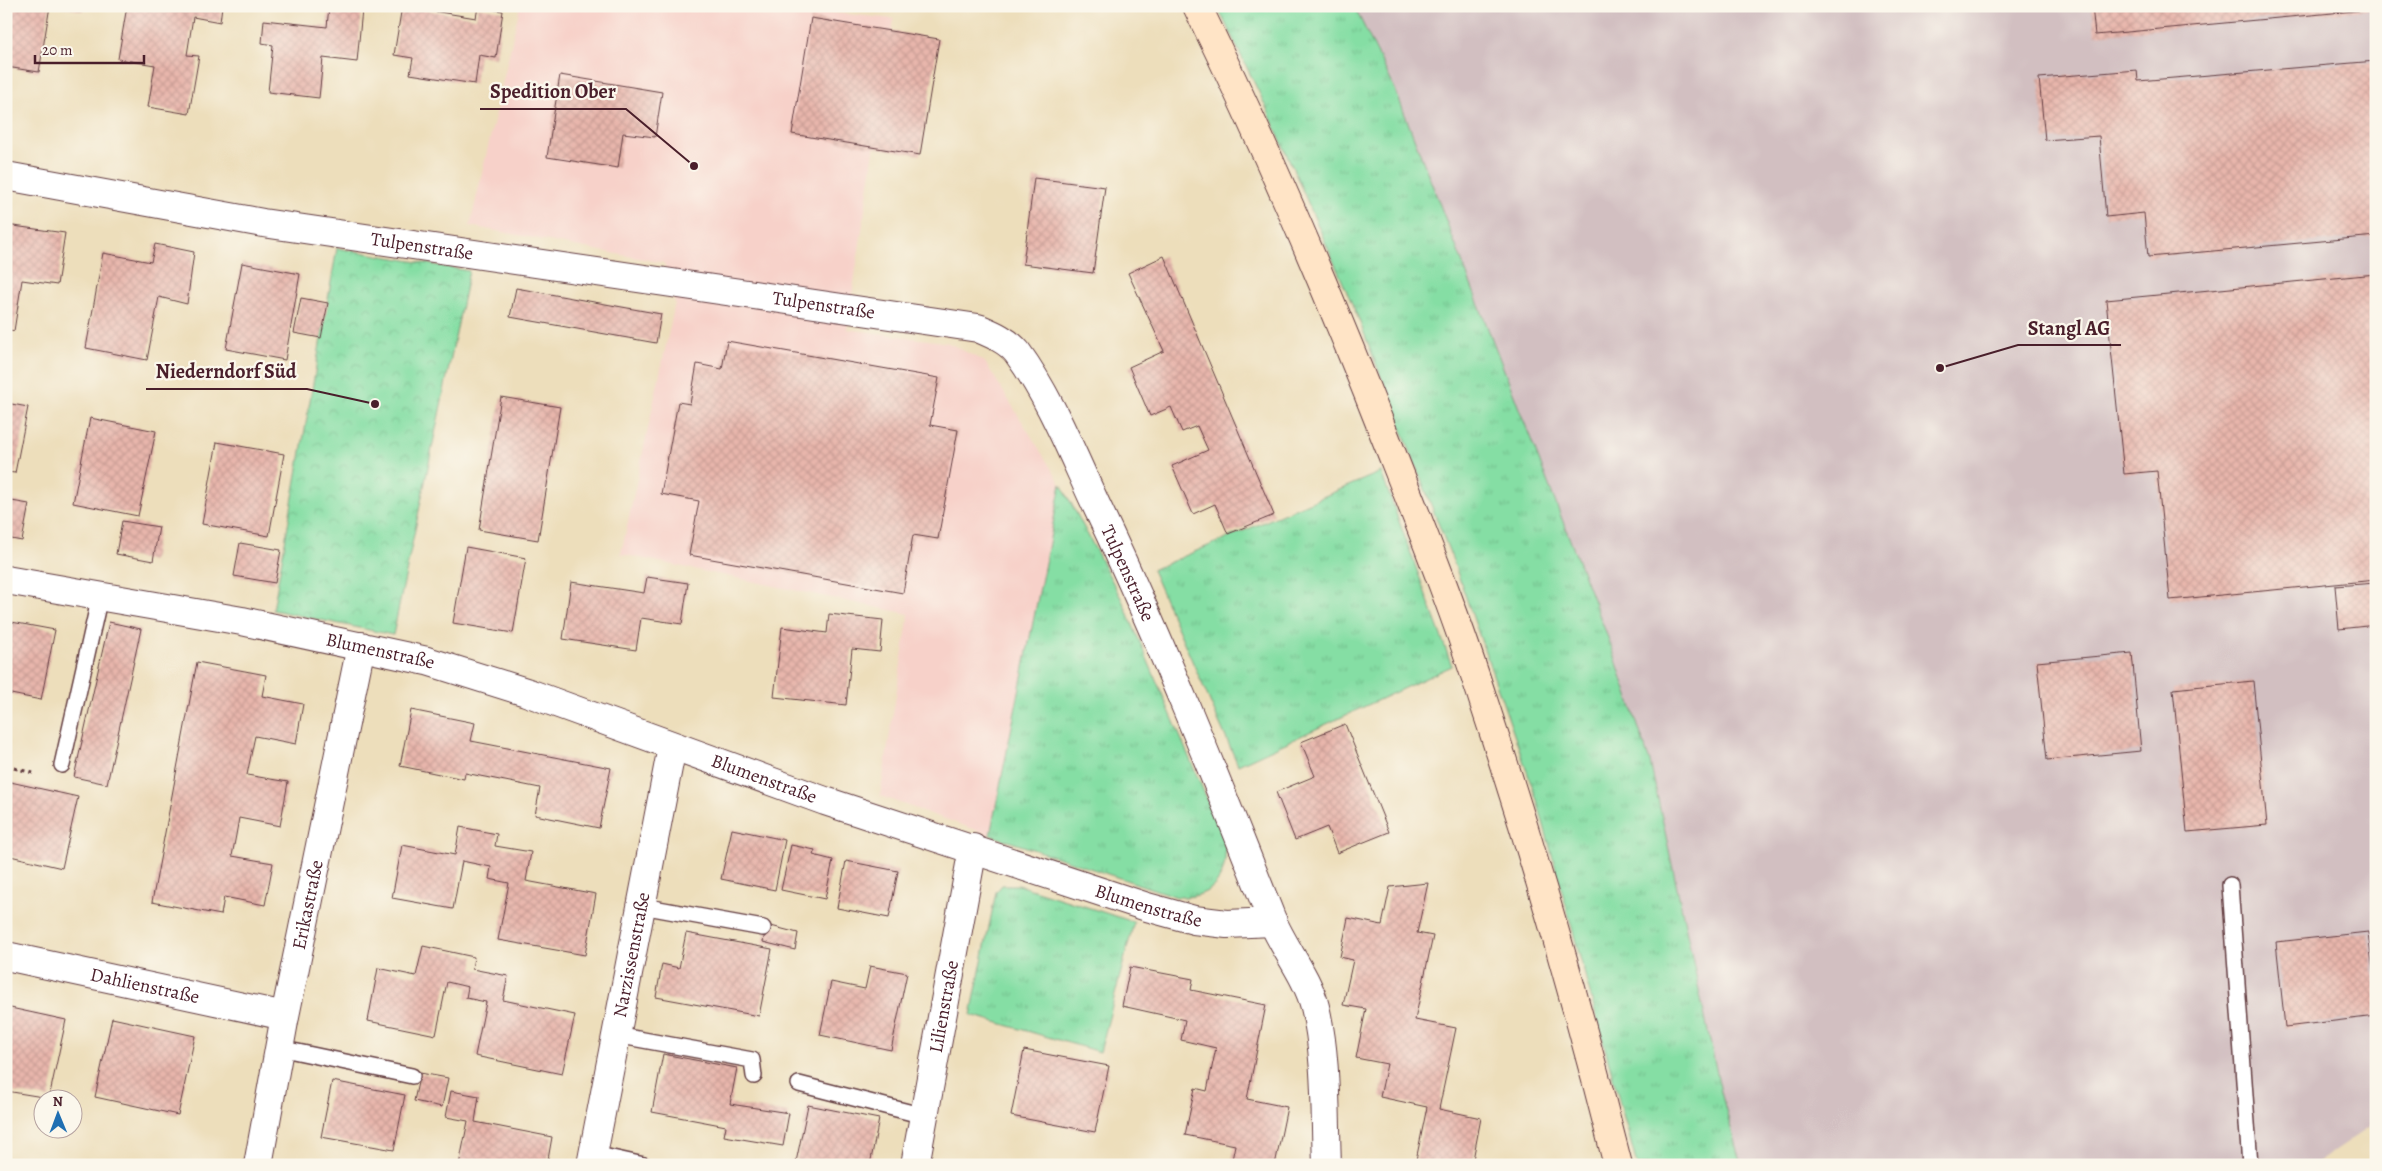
<svg xmlns="http://www.w3.org/2000/svg" width="2382" height="1171" font-family="Alegreya,serif">
<style>
.built{fill:#f7d1c9}
.industrial{fill:#d2bfc1}
.grass{fill:url(#grass-tufts);stroke:#687e68}
.park{fill:url(#park-crowns);stroke:#687e68}
.building{fill:url(#building-cross-hatch)}
.lines{fill:none;stroke-linecap:round;stroke-linejoin:round}
.lane-casing{stroke:#623c41;stroke-width:18}
.street-casing{stroke:#623c41;stroke-width:30}
.secondary-casing{stroke:#623c41;stroke-width:30}
.path{stroke:#623c41;stroke-width:3;stroke-dasharray:4 4;stroke-linecap:butt}
.lane{stroke:#fff;stroke-width:15}
.street{stroke:#fff;stroke-width:28}
.secondary{stroke:#ffe4c6;stroke-width:28}
.labels{text-anchor:middle;dominant-baseline:central;stroke-width:4.5;stroke-linejoin:round;paint-order:stroke}
.street-label{font-size:19px;fill:#4a1f2b;stroke:#fbf7ec}
.leader{fill:none;stroke:#4a1f2b;stroke-width:2}
.callout-dot{fill:#4a1f2b;stroke:#fbf7ec;stroke-width:2}
.callout-label{font-size:20px;text-anchor:middle;font-weight:bold;fill:#4a1f2b;stroke:#fbf7ec;stroke-width:4.5;stroke-linejoin:round;paint-order:stroke}
</style>
<defs>
<pattern id="grass-tufts" width="24" height="20" patternUnits="userSpaceOnUse" patternTransform="scale(1.25)"><rect width="24" height="20" fill="#85dea4"/><path d="M3 7l-1-3M5 7V3M7 7l1-3M15 17l-1-3M17 17v-4M19 17l1-3" fill="none" stroke="#74be8d"/></pattern>
<pattern id="park-crowns" width="20" height="18" patternUnits="userSpaceOnUse" patternTransform="scale(1.25)"><rect width="20" height="18" fill="#85dea4"/><path d="M2 6a3 3 0 1 1 6 0M12 15a3 3 0 1 1 6 0" fill="none" stroke="#74be8d"/></pattern>
<pattern id="building-cross-hatch" width="8" height="8" patternUnits="userSpaceOnUse" patternTransform="scale(1.25)"><rect width="8" height="8" fill="#e8b6ac"/><path d="M0 0l8 8M0 8l8-8" fill="none" stroke="#c89c94"/></pattern>
</defs>
<rect width="100%" height="100%" fill="#fbf7ec"/>
<filter id="ink" filterUnits="userSpaceOnUse"><feTurbulence type="fractalNoise" baseFrequency=".02" numOctaves="2"/><feDisplacementMap in="SourceGraphic" scale="10" xChannelSelector="R" yChannelSelector="G"/><feConvolveMatrix kernelMatrix="1 2 1 2 8 2 1 2 1" color-interpolation-filters="sRGB"/></filter>
<filter id="wash" filterUnits="userSpaceOnUse"><feTurbulence type="fractalNoise" baseFrequency=".0096" numOctaves="4" result="noise"/><feDisplacementMap in="SourceGraphic" scale="20" xChannelSelector="R" yChannelSelector="G"/><feGaussianBlur stdDeviation="1.12" result="paint"/><feColorMatrix in="noise" values="0 0 0 0 0 0 0 0 0 0 0 0 0 0 0 0 0 1.4 0 .05"/><feComposite in="paint" operator="in"/></filter>
<g filter="url(#wash)">
<rect width="100%" height="100%" fill="#eddebb"/>
<!-- built -->
<path class="built" d="M520,6h252l122,13 -47,310 102,14 36,19 76,122 -71,351 -110,-39 29,-182 -288,-60 54,-251 -11,-40 -194,-37z"/>
<!-- industrial -->
<path class="industrial" d="M1354,6h1022v1117l-62,42h-573l-20,-73 -71,-330 -255,-673z"/>
<!-- grass -->
<g class="grass">
<path d="M1217,6h137l41,83 217,559 38,114 71,330 20,73h-104l-100,-365 -82,-234 -98,-251 -90,-206z"/>
<path d="M1381,472l71,194 -214,99 -86,-195z"/>
<path d="M1061,484l61,116 102,239c6,36 -9,60 -47,58l-187,-62z"/>
<path d="M1002,885h16l116,37 -34,130 -129,-37 25,-123z"/>
</g>
<!-- park -->
<path class="park" d="M337,248l132,23 -76,364 -120,-25z"/>
<g id="blocks">
<!-- building -->
<g class="building">
<path d="M6,6h44l-11,66 -33,-5z"/>
<path d="M58,6h25v5z"/>
<path d="M127,6h95l-2,16 -27,-5 -6,38 12,1 -10,58 -41,-7 7,-42 -37,-6z"/>
<path d="M329,6l33,3 -5,53 -34,-4 -4,40 -51,-6 5,-47 -11,-2 2,-23 63,7z"/>
<path d="M402,6l74,12 2,-11 25,4 -7,47 -17,-3 -4,29 -65,-10 3,-16 -19,-3z"/>
<path d="M2092,6h284v3l-281,26z"/>
<path d="M811,18l128,21 -19,116 -128,-21z"/>
<path d="M2376,61v175l-228,21 -4,-44 -38,4 -7,-81 -54,4 -6,-62 98,-8 1,11z"/>
<path d="M560,75l102,17 -7,45 -32,-4 -5,35 -71,-11z"/>
<path d="M1034,178l71,9 -12,86 -70,-9z"/>
<path d="M6,225l59,8 -8,52 -35,-5 -8,51 -8,-2z"/>
<path d="M155,244l39,8 -7,52 -28,-7 -12,63 -61,-12 17,-95 48,9z"/>
<path d="M1164,256l110,259 -46,19 -13,-30 -22,10 -21,-48 36,-16 -11,-24 -15,6 -11,-25 -21,9 -21,-49 35,-16 -36,-78z"/>
<path d="M242,263l58,11 -15,86 -59,-11z"/>
<path d="M2376,274v306l-206,20 -13,-129 -33,3 -18,-174z"/>
<path d="M516,288l145,26 -5,29 -146,-26z"/>
<path d="M301,298l27,5 -7,35 -27,-5z"/>
<path d="M727,341l212,37 -9,47 28,5 -20,109 -25,-4 -10,58 -214,-38 10,-54 -38,-7 17,-92 12,2 7,-40 25,5z"/>
<path d="M501,397l59,10 -22,133 -59,-10z"/>
<path d="M6,403l22,4 -13,66 -9,-1z"/>
<path d="M90,418l66,13 -18,85 -65,-13z"/>
<path d="M217,442l67,12 -15,82 -67,-12z"/>
<path d="M6,500l23,4 -7,37 -16,-3z"/>
<path d="M122,521l37,6 -6,34 -37,-7z"/>
<path d="M240,543l41,7 -6,33 -41,-7z"/>
<path d="M466,547l60,11 -13,75 -60,-10z"/>
<path d="M647,577l41,6 -6,41 -41,-6 -5,32 -73,-11 8,-57 73,11z"/>
<path d="M2376,583v42l-37,4 -4,-43z"/>
<path d="M829,614l54,6 -3,32 -28,-3 -6,56 -72,-8 8,-70 45,6z"/>
<path d="M6,621l49,9 -14,70 -35,-7z"/>
<path d="M109,622l32,7 -34,155 -33,-7z"/>
<path d="M2132,653l9,98 -94,9 -10,-98z"/>
<path d="M197,662l69,13 -4,21 41,8 -7,40 -41,-8 -4,19 -4,20 41,7 -8,44 -41,-8 -3,17 -4,21 41,7 -8,42 -41,-8 -3,18 -69,-13z"/>
<path d="M2253,681l14,144 -80,7 -14,-143z"/>
<path d="M411,710l64,13 -4,18 140,27 -12,60 -64,-13 5,-27 -75,-15 -1,6 -64,-13z"/>
<path d="M1345,724l44,108 -52,21 -10,-26 -32,13 -19,-48 39,-16 -14,-34z"/>
<path d="M6,781l72,16 -16,71 -56,-13z"/>
<path d="M460,827l37,7 -2,12 36,6 -5,29 70,13 -11,61 -87,-15 11,-57 -20,-4 2,-12 -29,-6 -9,48 -61,-11 10,-53 53,10z"/>
<path d="M732,829l53,11 -10,50 -54,-11z"/>
<path d="M791,845l24,5 -2,5 20,5 -8,39 -44,-9z"/>
<path d="M846,861l52,10 -9,47 -52,-10z"/>
<path d="M1428,883l-11,50 16,3 -18,84 41,8 -17,81 42,9 -9,47h-57l12,-58 -47,-10 7,-33 -31,-6 10,-49 -23,-4 10,-45 -13,-3 8,-39 34,7 8,-38z"/>
<path d="M767,925l31,8 -3,17 -32,-8z"/>
<path d="M2368,932l8,62v22l-91,11 -9,-85z"/>
<path d="M686,933l86,16 -13,67 -103,-19 6,-33 17,4z"/>
<path d="M423,946l51,11 -2,12 36,7 -5,24 72,15 -13,59 -87,-18 11,-54 -20,-4 2,-11 -21,-5 -11,53 -68,-14 10,-53 38,8z"/>
<path d="M870,966l37,7 -16,77 -71,-15 11,-53 34,7z"/>
<path d="M1130,967l63,12 -2,11 75,15 -19,94 40,8 -12,58h-44l4,-20 -50,-10 10,-47 12,3 9,-43 -35,-8 4,-20 -63,-14z"/>
<path d="M6,1007l60,13 -17,78 -43,-7z"/>
<path d="M112,1018l83,18 -17,79 -83,-18z"/>
<path d="M1024,1050l85,16 -14,66 -84,-16z"/>
<path d="M663,1054l74,14 -7,36 59,9 -6,33 -59,-10 2,-10 -74,-14z"/>
<path d="M420,1073l28,5 -6,29 -28,-6z"/>
<path d="M332,1081l73,14 -11,55 -73,-13z"/>
<path d="M451,1091l28,5 -4,26 77,15 -5,28h-88l9,-44 -22,-4z"/>
<path d="M808,1105l71,14 -9,46h-58l-16,-3z"/>
</g>
</g>
</g>
<g filter="url(#ink)">
<use href="#blocks" fill-opacity="0" stroke="#623c41" stroke-width="1"/>
<g class="lines">
<defs>
<g id="lane">
<path d="M62,765l38,-169"/>
<path d="M2230,885l20,280"/>
<path d="M642,906l121,22"/>
<path d="M616,1035l136,25 2,16"/>
<path d="M279,1048l133,28"/>
<path d="M799,1084l125,32"/>
<path d="M594,1154l50,11"/>
</g>
<g id="street">
<path id="s1" d="M6,176l257,47 715,105c14,6 29,12 39,24 35,48 57,107 83,161 63,133 118,270 172,407 12,29 35,56 43,87 12,48 10,109 12,158"/>
<path id="s2" d="M6,580l236,41 185,40 99,31 299,109 322,106 47,13 33,4 46,-2"/>
<path id="s3" d="M6,956l279,60"/>
<path id="s4" d="M258,1165l27,-149 76,-370"/>
<path id="s5" d="M591,1165l81,-418"/>
<path id="s6" d="M915,1165l58,-317"/>
</g>
<path id="secondary" d="M1197,6c70,143 133,290 191,438 34,86 69,173 97,262 50,151 94,304 133,459"/>
</defs>
<!-- lane casing -->
<use href="#lane" class="lane-casing"/>
<!-- street casing -->
<use href="#street" class="street-casing"/>
<!-- secondary casing -->
<use href="#secondary" class="secondary-casing"/>
<!-- path -->
<path class="path" d="M6,766l31,8"/>
<!-- lane -->
<use href="#lane" class="lane"/>
<!-- street -->
<use href="#street" class="street"/>
<!-- secondary -->
<use href="#secondary" class="secondary"/>
</g>
</g>
<g class="labels">
<!-- street labels -->
<g class="street-label">
<text stroke="none"><textPath href="#s1" startOffset="422">Tulpenstraße</textPath></text>
<text stroke="none"><textPath href="#s1" startOffset="828">Tulpenstraße</textPath></text>
<text stroke="none"><textPath href="#s1" startOffset="1278">Tulpenstraße</textPath></text>
<text stroke="none"><textPath href="#s2" startOffset="381">Blumenstraße</textPath></text>
<text stroke="none"><textPath href="#s2" startOffset="786">Blumenstraße</textPath></text>
<text stroke="none"><textPath href="#s2" startOffset="1191">Blumenstraße</textPath></text>
<text stroke="none"><textPath href="#s4" startOffset="265">Erikastraße</textPath></text>
<text stroke="none"><textPath href="#s5" startOffset="214">Narzissenstraße</textPath></text>
<text stroke="none"><textPath href="#s3" startOffset="142">Dahlienstraße</textPath></text>
<text stroke="none"><textPath href="#s6" startOffset="161">Lilienstraße</textPath></text>
</g>
</g>
<!-- callouts -->
<path class="leader" d="M694 166L626 109H480M1940 368L2018 345H2121M375 404L307 389H146"/>
<g class="callout-dot">
<circle cx="694" cy="166" r="5"/>
<circle cx="1940" cy="368" r="5"/>
<circle cx="375" cy="404" r="5"/>
</g>
<g class="callout-label">
<text x="553" y="98">Spedition Ober</text>
<text x="2069" y="335">Stangl AG</text>
<text x="226" y="378">Niederndorf Süd</text>
</g>
<!-- margin -->
<rect width="2382" height="1171" fill="none" stroke="#fbf7ec" stroke-width="25"/>
<!-- north arrow -->
<g transform="translate(58 1114) rotate(359)"><circle r="24" fill="#fbf7ec" stroke="#b4a19f"/>
<path d="M0-4L9 19L0 12L-9 19Z" fill="#1f6fb2"/>
<text y="-8" font-size="14" font-weight="bold" text-anchor="middle" fill="#4a1f2b">N</text>
</g>
<!-- scale -->
<path d="M35 55v8h109v-8" fill="none" stroke="#4a1f2b" stroke-width="2.5"/>
<text x="42" y="55" font-size="15" fill="#4a1f2b" stroke="#fbf7ec" stroke-width="4" paint-order="stroke">20 m</text>
</svg>
